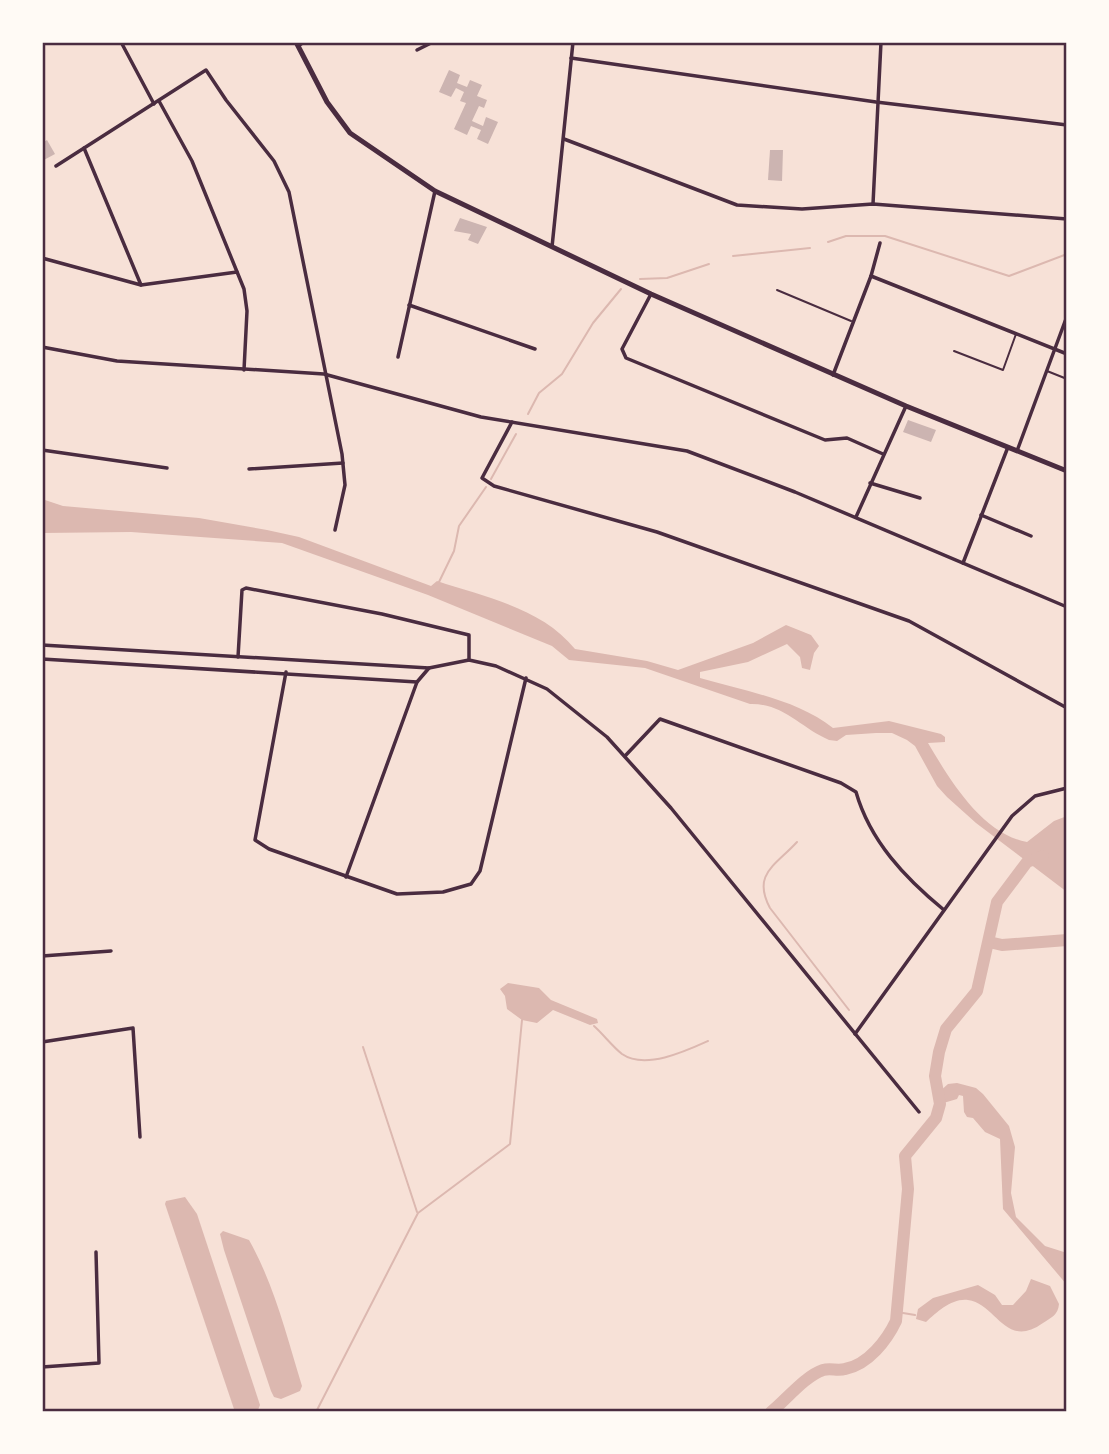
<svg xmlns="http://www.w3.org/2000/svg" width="1109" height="1454" font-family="Helvetica,sans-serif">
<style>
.water{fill:#dcb8b0}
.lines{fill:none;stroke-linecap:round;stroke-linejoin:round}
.stream{stroke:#dcb8b0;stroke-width:2}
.river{stroke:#dcb8b0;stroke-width:12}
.building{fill:#ccb4b1}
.service{stroke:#4a2c40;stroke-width:2}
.minor{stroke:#4a2c40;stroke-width:3.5}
.secondary{stroke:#4a2c40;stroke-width:5}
.neatline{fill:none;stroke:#4a2c40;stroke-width:2.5}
</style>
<rect width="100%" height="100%" fill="#f7e1d7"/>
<!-- water -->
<g class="water">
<path d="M42,499l21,7 136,12 68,12 32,7 132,49 6,-5c48,16 105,27 138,68l72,12 31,9 75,-27 33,-18 25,10 8,11 -5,7 -4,17 -8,-2 -2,-11 -13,-13 -39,18 -48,10v6c44,13 96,21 133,50l56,-7 52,13 4,3v5l-17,1c22,37 54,91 99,99l27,-21 13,-5v76l-91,-69 -29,-26 -10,-11 -22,-40 -8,-6 -15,-7h-16l-30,2 -9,6 -8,-1c-28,-12 -46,-37 -79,-36l-105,-36 -76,-8 -17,-14 -124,-51 -146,-52 -151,-11 -89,1z"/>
<path d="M508,983l31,5 12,12 46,19 1,4 -8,2 -37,-15 -16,13 -15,-3 -15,-11 -2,-13 -5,-7z"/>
<path d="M957,1083l19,5 7,6 26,32 6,21 -4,46 5,24 29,29 22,7v32l-64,-76 -3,-70 -15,-7 -12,-14 -6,-1 -3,-5 -1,-16 -4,-1 -2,4 -17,5 -2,-11 10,-9z"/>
<path d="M185,1197l12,17 63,191 -2,5 -23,2 -70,-208 1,-3z"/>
<path d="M223,1231l26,9c25,44 38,97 53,146l-2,5 -19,8 -7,-2 -3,-6 -47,-141 -4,-16z"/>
<path d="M1031,1279l19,7 9,18c-1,11 -7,13 -16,19 -38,27 -46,-19 -75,-23 -16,-2 -31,12 -42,22l-10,-3 2,-10 15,-11 45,-13 17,10 7,10h11l13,-14z"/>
</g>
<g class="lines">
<!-- stream -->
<g class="stream">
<path d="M828,242l18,-6h39l124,40 58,-22"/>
<path d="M733,256l77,-8"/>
<path d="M640,279l27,-1 42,-14"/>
<path d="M528,414l11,-21 23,-19 31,-51 28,-34"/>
<path d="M491,479l25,-45"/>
<path d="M439,582l15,-31 5,-25 27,-39"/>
<path d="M797,842c-22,24 -45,32 -27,66l79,102"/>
<path d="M594,1026c9,8 18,20 28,28 23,16 64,-3 86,-13"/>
<path d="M363,1047l54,165"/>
<path d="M897,1312l18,3"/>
<path d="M316,1412l102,-199 92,-69 12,-124"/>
</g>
<!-- river -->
<g class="river">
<path d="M989,942l13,3 65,-5"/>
<path d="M771,1412c15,-12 34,-36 52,-42 7,-2 15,1 22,-1 23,-4 42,-29 51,-48l12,-132 -3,-33 31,-38 4,-14 -5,-28 4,-24 7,-23 31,-38 20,-89 30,-40 16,-6"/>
</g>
</g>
<!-- building -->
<g class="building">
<path d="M449,70l11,5 -3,8 10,4 3,-7 12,5 -5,11 10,4 -3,8 -5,-2 -7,15 11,5 3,-9 12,5 -10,22 -11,-5 4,-9 -10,-4 -4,9 -13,-6 12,-26 -6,-2 4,-9 -8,-4 -5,9 -12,-5z"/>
<path d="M47,140l8,14 -13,7v-18z"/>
<path d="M770,150h13l-1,31 -14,-1z"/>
<path d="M460,218l27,9 -9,17 -10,-4 3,-6 -17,-3z"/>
<path d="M908,420l28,10 -5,12 -28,-10z"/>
</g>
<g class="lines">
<!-- service -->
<g class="service">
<path d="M777,290l74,31"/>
<path d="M954,351l49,19 13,-36"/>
<path d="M1047,371l20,8"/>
</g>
<!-- minor -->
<g class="minor">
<path d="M121,42l33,62"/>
<path d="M298,46l6,-4"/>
<path d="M417,50l16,-8"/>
<path d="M571,58l305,44 191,23"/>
<path d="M159,101l33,60 52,128 3,22 -3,59"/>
<path d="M564,139l173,66 65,4 71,-5 194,15"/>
<path d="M84,148l57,137"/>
<path d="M56,166l150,-96 20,30 48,61 15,31 53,262 3,31 -10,45"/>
<path d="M873,204l8,-162"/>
<path d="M552,247l21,-205"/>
<path d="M42,258l99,27 96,-13"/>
<path d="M871,276l196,78"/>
<path d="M651,294l-29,55 4,9 199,82 22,-2 36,16"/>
<path d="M409,305l126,44"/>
<path d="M42,347l75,14 207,13 157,43 206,34 108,41 272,115"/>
<path d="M398,357l37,-166"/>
<path d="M833,375l38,-99 9,-33"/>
<path d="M512,422l-30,56 12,8 163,46 252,89 158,87"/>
<path d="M42,450l125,18"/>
<path d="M1017,451l50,-135"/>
<path d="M249,469l94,-6"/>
<path d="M870,483l50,15"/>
<path d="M981,515l50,21"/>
<path d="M856,517l50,-111"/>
<path d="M963,563l45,-116"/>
<path d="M42,645l387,23 40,-8"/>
<path d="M238,657l4,-67 4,-2 136,26 87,21v25l27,6 51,23 60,48 64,71 248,304"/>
<path d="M42,659l375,23"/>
<path d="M286,672l-31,168 14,9 128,45 46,-2 28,-8 9,-13 46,-193"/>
<path d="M625,756l35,-37 181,64 15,9c14,49 49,86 88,118"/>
<path d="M346,877l71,-195 12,-14"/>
<path d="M42,956l69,-5"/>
<path d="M855,1034l157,-218 23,-20 32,-8"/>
<path d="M42,1042l91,-14 7,109"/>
<path d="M42,1367l57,-4 -3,-111"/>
</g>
<!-- secondary -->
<path class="secondary" d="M296,42l31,60 23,31 85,58 216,103 255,112 161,65"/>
</g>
<!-- border -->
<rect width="1109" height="1454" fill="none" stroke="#fffaf5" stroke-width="88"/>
<rect x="44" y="44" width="1021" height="1366" class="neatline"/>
</svg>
